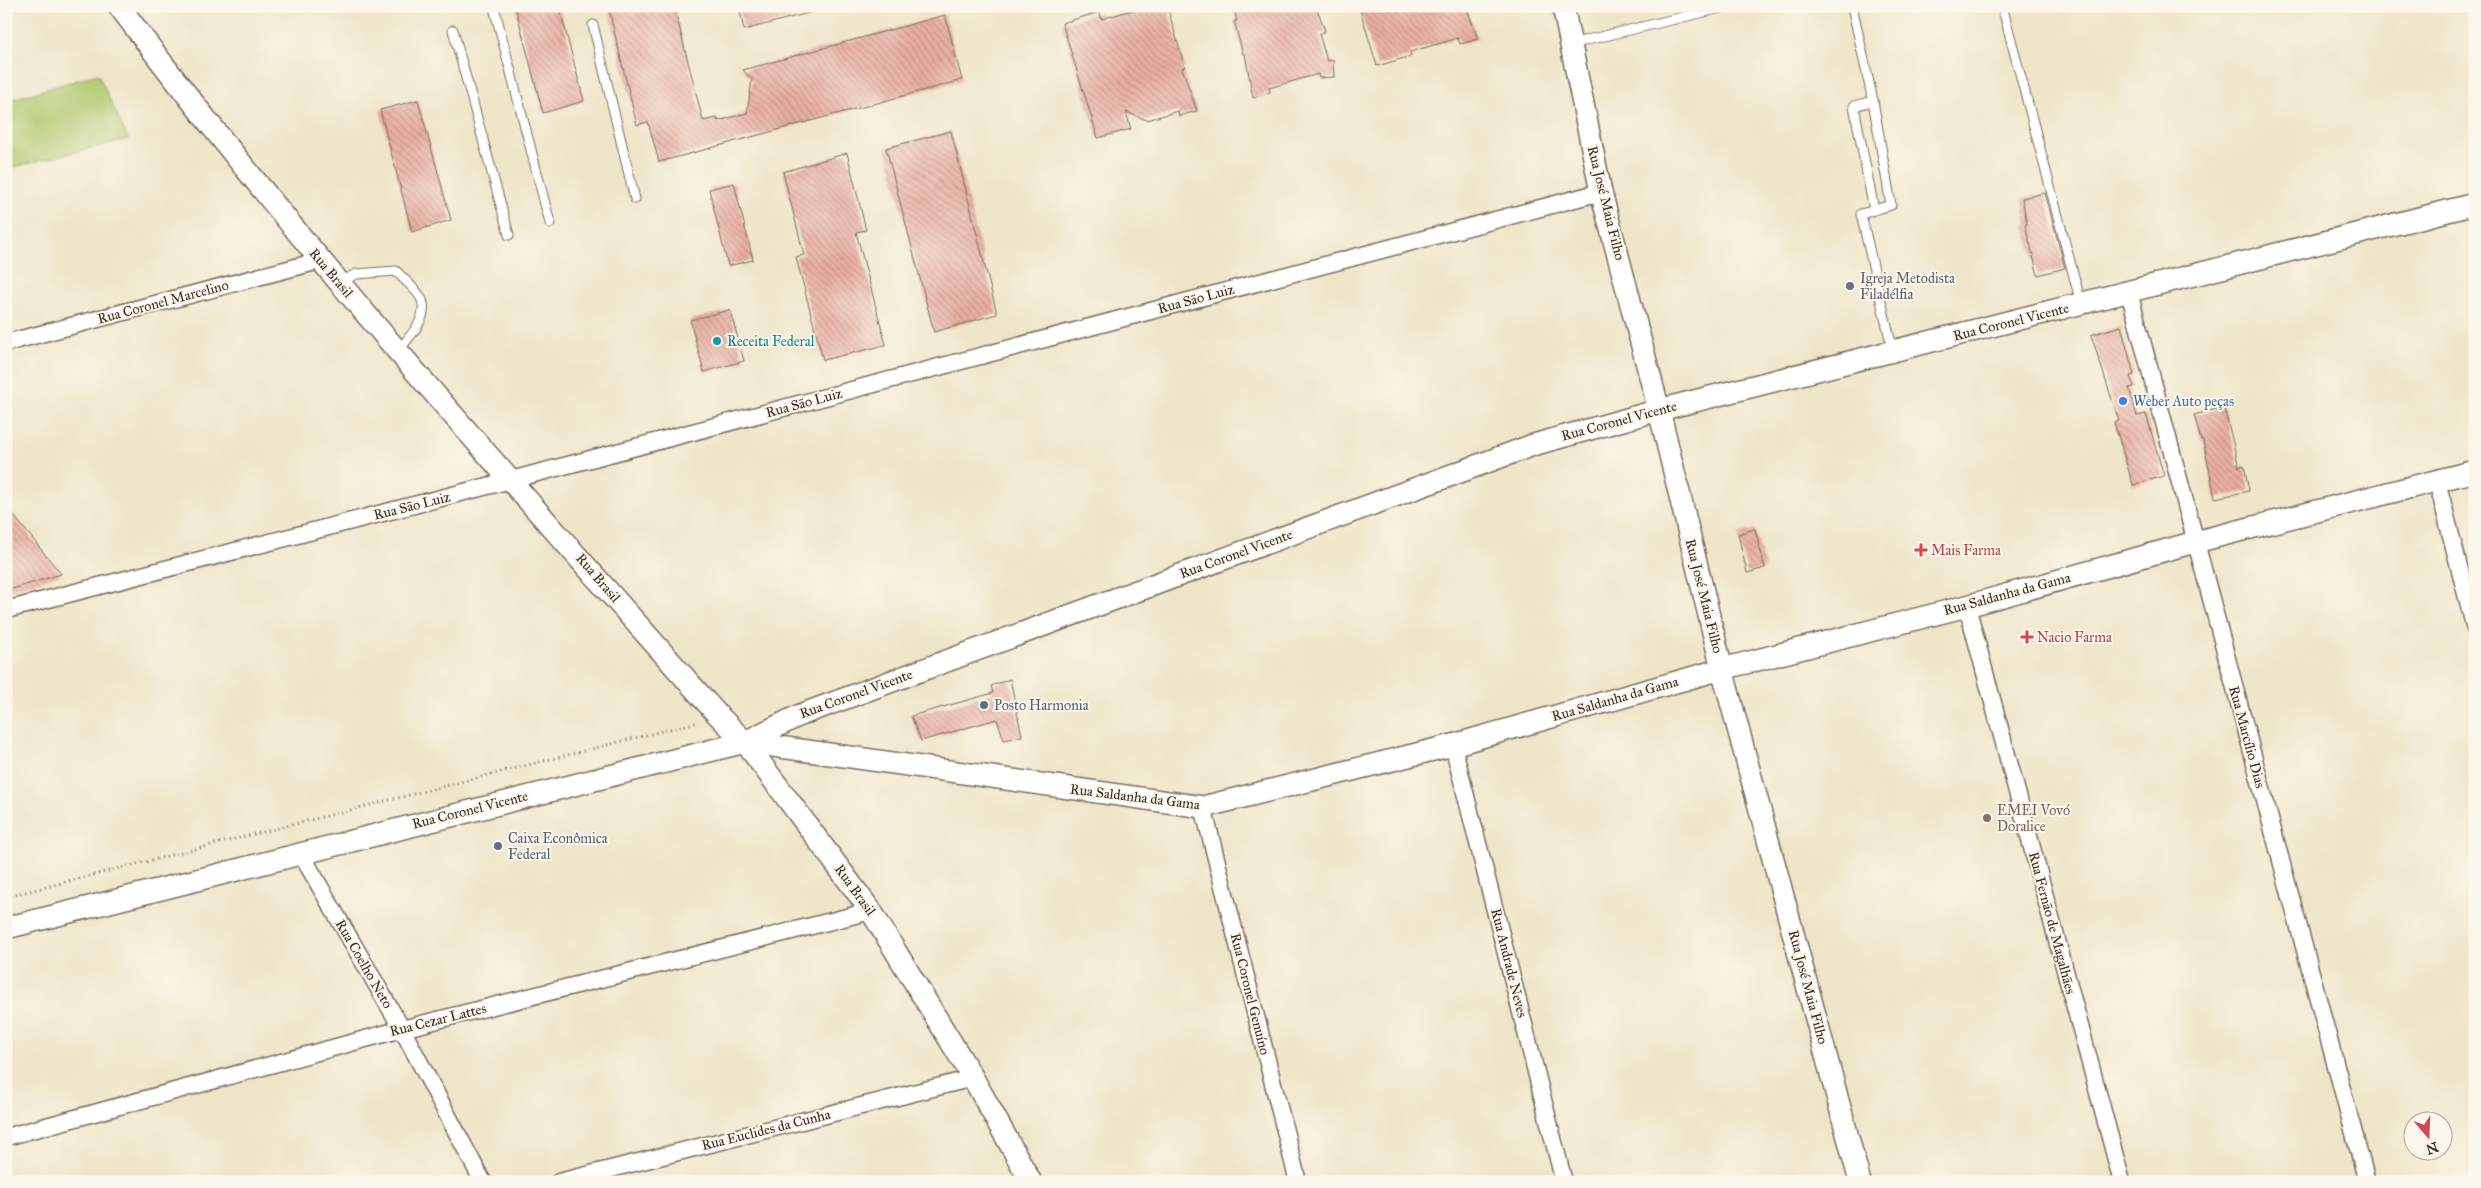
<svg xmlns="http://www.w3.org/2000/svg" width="2481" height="1188" font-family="'IM FELL Great Primer',serif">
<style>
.green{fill:#b0c96e;stroke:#767a46}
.park{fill:url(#park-crowns);stroke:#767a46}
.building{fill:url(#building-back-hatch)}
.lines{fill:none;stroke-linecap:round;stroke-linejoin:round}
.service-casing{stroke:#7a6b5a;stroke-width:11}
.minor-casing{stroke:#7a6b5a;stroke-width:19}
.tertiary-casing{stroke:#7a6b5a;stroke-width:24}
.path{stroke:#7a6b5a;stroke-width:3;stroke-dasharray:1 4;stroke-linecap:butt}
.service{stroke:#fff;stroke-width:9}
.minor{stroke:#fff;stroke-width:16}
.tertiary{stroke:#fff;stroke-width:21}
.worship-dot{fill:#6b7280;stroke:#fbf7ec;stroke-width:2}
.culture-dot{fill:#0f9aa8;stroke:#fbf7ec;stroke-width:2}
.shop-dot{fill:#3f7fe0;stroke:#fbf7ec;stroke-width:2}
.health-dot{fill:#e0444e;stroke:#fbf7ec;stroke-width:2}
.service-dot{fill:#5c6f8a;stroke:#fbf7ec;stroke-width:2}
.education-dot{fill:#8d6e63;stroke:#fbf7ec;stroke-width:2}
.labels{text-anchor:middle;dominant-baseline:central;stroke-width:4;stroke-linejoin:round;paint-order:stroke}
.street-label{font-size:14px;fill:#3b2a1e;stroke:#fbf7ec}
.worship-label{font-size:14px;fill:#5b616d;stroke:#fbf7ec;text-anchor:start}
.culture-label{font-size:14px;fill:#0d838f;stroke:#fbf7ec;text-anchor:start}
.shop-label{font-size:14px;fill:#366cbe;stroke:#fbf7ec;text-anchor:start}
.health-label{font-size:14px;fill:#be3a42;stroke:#fbf7ec;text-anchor:start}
.service-label{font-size:14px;fill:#4e5e75;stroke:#fbf7ec;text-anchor:start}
.education-label{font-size:14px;fill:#785e54;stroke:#fbf7ec;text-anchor:start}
</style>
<defs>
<pattern id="park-crowns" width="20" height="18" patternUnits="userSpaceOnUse" patternTransform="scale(1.25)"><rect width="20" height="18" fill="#b0c96e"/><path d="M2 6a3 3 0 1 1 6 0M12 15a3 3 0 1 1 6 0" fill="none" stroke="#90a35a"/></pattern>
<pattern id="building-back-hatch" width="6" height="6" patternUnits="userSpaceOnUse" patternTransform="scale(1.25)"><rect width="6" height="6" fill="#e9b0a1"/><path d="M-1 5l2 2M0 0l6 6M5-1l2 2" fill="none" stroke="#be8f83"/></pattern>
</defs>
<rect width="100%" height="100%" fill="#fbf7ec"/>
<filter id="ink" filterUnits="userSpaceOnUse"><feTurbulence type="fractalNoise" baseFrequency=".02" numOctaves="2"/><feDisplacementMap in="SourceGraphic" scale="10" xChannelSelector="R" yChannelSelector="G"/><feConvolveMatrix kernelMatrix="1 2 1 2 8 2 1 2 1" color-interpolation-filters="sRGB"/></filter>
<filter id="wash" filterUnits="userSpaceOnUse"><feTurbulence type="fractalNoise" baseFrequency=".0096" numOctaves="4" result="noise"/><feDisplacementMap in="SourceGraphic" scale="20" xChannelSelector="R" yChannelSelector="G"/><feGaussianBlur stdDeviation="1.12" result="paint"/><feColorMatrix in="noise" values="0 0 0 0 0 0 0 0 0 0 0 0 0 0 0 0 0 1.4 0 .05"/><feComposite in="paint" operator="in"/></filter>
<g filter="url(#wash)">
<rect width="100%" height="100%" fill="#efe5c8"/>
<!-- green -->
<path class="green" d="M98,74l30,65 -122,30v-68z"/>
<!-- park -->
<path class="park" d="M1630,6h35l-30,8z"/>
<g id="blocks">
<!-- building -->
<g class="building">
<path d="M515,6h44l25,95 -41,12z"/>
<path d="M608,6h66l29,115 14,-3 1,3 29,-8 5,-33 -9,-10 202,-55 17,65 -303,82 -11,-40 -11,3z"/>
<path d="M739,6h76l1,5 -72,19z"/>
<path d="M1146,6h21l18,61 -3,1 15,43 -18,5 -1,-5 -31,9 -21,-8 5,17 -33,9 -36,-115 38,-11 1,7z"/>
<path d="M1233,6h83l9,25 -6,3 8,27 6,-1 1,17 -15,1 -1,-4 -49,14 1,4 -17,6 -8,-44h-2l-9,-33h3z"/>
<path d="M1359,6h107l12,33 -18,5 -2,-6 -48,14 1,4 -34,10z"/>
<path d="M418,100l33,120 -39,12 -32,-122z"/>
<path d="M951,131l46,183 -63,18 -48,-184z"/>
<path d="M847,153l19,77 -10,2 30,113 -63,15 -27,-103 8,-2 -21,-83z"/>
<path d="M734,183l19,77 -25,6 -19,-77z"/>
<path d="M2045,193l20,75 -27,7 -13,-50 2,-1 -5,-26z"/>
<path d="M730,310l14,51 -40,11 -14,-52z"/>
<path d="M2121,326l13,49 -4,1 4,11 -5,1 8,28 9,-2 18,62 -31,9 -19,-63 5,-1 -28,-86z"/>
<path d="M2224,407l15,60 5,-2 5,26 -34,7 -12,-58h-2l-7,-25z"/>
<path d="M6,506l55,68 -55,17z"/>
<path d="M1755,529l10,39 -18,5 -9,-39z"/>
<path d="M1010,679l12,57 -18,4 -7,-21 -76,22 -10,-25 82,-23 -2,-7z"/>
</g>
</g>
</g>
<g filter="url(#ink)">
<use href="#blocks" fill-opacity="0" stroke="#7a6b5a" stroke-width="1"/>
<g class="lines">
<defs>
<g id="service">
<path d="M1852,6l21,95 18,104 -30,9 32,138"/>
<path d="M2002,6l79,297"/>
<path d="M494,7l56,216"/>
<path d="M593,25l42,174"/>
<path d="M453,30l56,205"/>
<path d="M1571,44l158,-38"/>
<path d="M1873,101l-19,5 20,104"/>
<path d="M339,283l17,-9 40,-3c8,9 20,18 25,27 10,19 -13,40 -23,53"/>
</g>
<g id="minor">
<path d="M2129,292l238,890"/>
<path d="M6,343l313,-82"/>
<path d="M2437,481l38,148"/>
<path d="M1967,606l155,576"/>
<path d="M6,610l505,-130 1090,-288"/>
<path d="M1453,745l111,437"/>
<path d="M1203,807l95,375"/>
<path d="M300,852l102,177 81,153"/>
<path d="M6,1137l396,-108 469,-118"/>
<path d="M559,1182l414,-104"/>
</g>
<g id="tertiary">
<path d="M119,6c185,248 393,476 597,707l29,29 126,169 102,167 58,104"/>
<path d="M1563,6l38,186 58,218 63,259 138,513"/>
<path d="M745,742l458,65 250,-62 269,-76 245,-63 228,-64 280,-71"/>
<path d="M6,928l739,-186 55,-27 733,-270 126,-35 816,-206"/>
</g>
</defs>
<!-- service casing -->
<use href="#service" class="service-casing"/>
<!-- minor casing -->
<use href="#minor" class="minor-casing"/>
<!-- tertiary casing -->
<use href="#tertiary" class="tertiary-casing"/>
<!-- path -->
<path class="path" d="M6,897l692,-175"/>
<!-- service -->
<use href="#service" class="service"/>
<!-- minor -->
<use href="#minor" class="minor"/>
<!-- tertiary -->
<use href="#tertiary" class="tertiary"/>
</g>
</g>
<!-- markers -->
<circle class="worship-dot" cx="1850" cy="286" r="5"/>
<circle class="culture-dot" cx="717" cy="341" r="5"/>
<circle class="shop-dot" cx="2123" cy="401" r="5"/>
<g class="health-dot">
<path d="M1918.5 542.5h5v5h5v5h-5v5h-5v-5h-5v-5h5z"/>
<path d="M2024.5 629.5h5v5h5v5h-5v5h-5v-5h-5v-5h5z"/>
</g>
<g class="service-dot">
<circle cx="984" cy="705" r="5"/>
<circle cx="498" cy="846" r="5"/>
</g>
<circle class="education-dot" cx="1987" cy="818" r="5"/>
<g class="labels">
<!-- street labels -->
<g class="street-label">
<text transform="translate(1606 203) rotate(76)">Rua José Maia Filho</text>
<text transform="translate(331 273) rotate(50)">Rua Brasil</text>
<text transform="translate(1196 299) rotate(-15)">Rua São Luiz</text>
<text transform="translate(163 302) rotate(-15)">Rua Coronel Marcelino</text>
<text transform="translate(2011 322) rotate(-14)">Rua Coronel Vicente</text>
<text transform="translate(804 403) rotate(-15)">Rua São Luiz</text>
<text transform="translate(1619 421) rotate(-15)">Rua Coronel Vicente</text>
<text transform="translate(412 506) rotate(-14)">Rua São Luiz</text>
<text transform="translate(1236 554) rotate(-20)">Rua Coronel Vicente</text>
<text transform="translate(598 578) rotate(49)">Rua Brasil</text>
<text transform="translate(2007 594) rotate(-15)">Rua Saldanha da Gama</text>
<text transform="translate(1704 596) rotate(76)">Rua José Maia Filho</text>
<text transform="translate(856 694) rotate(-20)">Rua Coronel Vicente</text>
<text transform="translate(1615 699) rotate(-16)">Rua Saldanha da Gama</text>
<text transform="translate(2247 737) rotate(75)">Rua Marcílio Dias</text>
<text transform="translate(1135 797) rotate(7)">Rua Saldanha da Gama</text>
<text transform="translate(470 810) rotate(-14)">Rua Coronel Vicente</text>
<text transform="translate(855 890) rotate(54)">Rua Brasil</text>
<text transform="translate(2052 923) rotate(75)">Rua Fernão de Magalhães</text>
<text transform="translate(1509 963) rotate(76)">Rua Andrade Neves</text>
<text transform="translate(364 964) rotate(60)">Rua Coelho Neto</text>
<text transform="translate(1808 987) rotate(75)">Rua José Maia Filho</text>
<text transform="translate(1250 994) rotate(76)">Rua Coronel Genuíno</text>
<text transform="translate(438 1020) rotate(-14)">Rua Cezar Lattes</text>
<text transform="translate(766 1130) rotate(-14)">Rua Euclides da Cunha</text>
</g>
<!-- worship labels -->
<g class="worship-label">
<text x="1860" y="278">Igreja Metodista<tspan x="1860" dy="16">Filadélfia</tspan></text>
</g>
<!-- culture labels -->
<g class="culture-label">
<text x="727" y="341">Receita Federal</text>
</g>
<!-- shop labels -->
<g class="shop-label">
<text x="2133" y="401">Weber Auto peças</text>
</g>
<!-- health labels -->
<g class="health-label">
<text x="1931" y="550">Mais Farma</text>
<text x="2037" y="637">Nacio Farma</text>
</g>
<!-- service labels -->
<g class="service-label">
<text x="994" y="705">Posto Harmonia</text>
<text x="508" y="838">Caixa Econômica<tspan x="508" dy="16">Federal</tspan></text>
</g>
<!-- education labels -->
<g class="education-label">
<text x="1997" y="810">EMEI Vovó<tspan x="1997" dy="16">Doralice</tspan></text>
</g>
</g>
<!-- margin -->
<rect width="2481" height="1188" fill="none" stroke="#fbf7ec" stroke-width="25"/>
<!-- north arrow -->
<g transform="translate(2428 1136) rotate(161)"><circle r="24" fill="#fbf7ec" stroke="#aea59a"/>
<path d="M0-4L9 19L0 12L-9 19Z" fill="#d1495b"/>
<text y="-8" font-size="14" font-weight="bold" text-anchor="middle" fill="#3b2a1e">N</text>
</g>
</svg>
